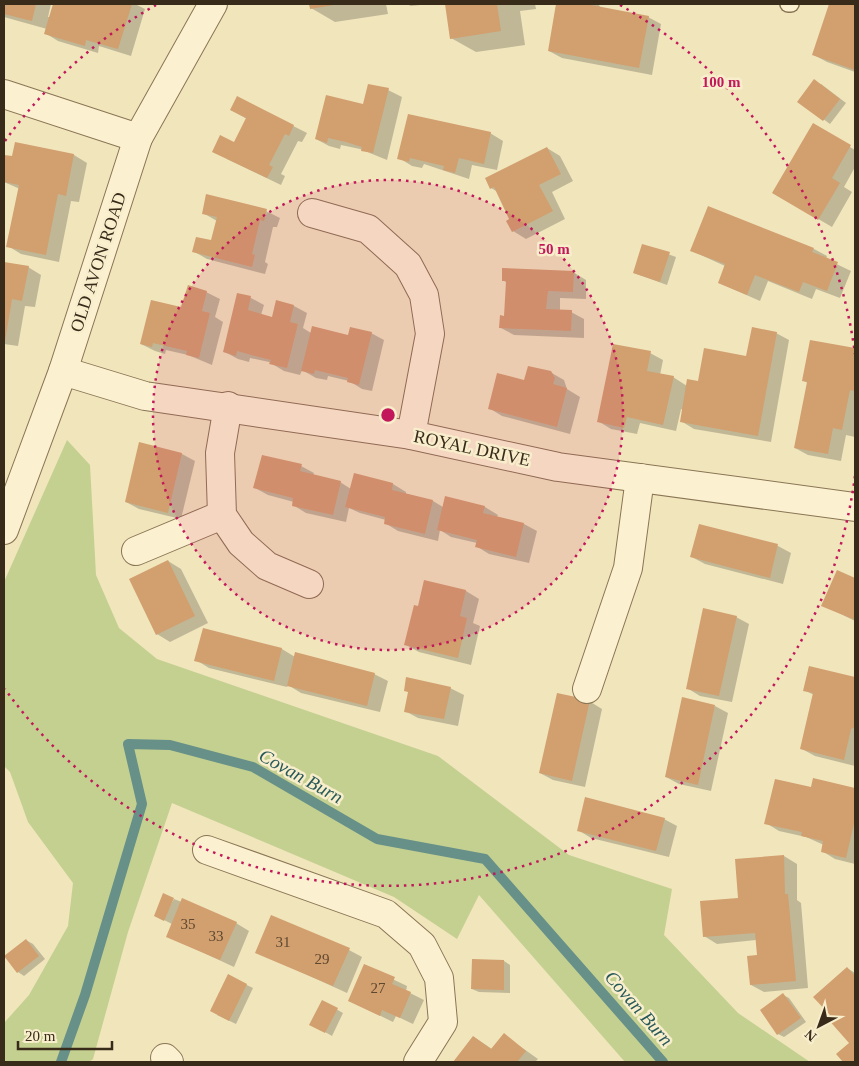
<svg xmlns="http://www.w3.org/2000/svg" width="859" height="1066" font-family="Georgia,serif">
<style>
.green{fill:#c4d090}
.shadow{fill:#0003}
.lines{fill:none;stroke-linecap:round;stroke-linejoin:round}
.stream{stroke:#679089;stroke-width:10}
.building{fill:#d29f6f}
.service-casing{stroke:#8a7554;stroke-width:18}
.minor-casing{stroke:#8a7554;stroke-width:30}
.service{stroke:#fbf1d0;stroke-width:15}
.minor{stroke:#fbf1d0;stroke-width:28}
.ring{fill:none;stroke:#c2185b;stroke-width:2.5;stroke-dasharray:2.5 5}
.labels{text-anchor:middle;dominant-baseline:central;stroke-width:5;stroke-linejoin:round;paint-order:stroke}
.number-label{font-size:15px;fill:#5e482f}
.street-label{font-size:18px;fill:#382b1a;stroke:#f8eecc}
.water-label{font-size:19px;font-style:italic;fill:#285959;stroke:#f8eecc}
.centre{fill:#c2185b;stroke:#f8eecc;stroke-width:2.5}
.ring-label{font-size:15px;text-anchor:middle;font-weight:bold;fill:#c2185b;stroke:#f8eecc;stroke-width:5;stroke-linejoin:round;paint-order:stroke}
</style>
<rect width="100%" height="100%" fill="#f1e5bc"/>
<!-- green -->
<path class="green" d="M67,440l23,25 6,110 23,53 38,31 281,97 131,99 103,34 -8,46 74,78 72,49h-185l-146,-167 -22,44 -63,-42 -222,-94 -44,129 -35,127 -4,3h-85v-39l25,-28 39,-69 5,-43 -45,-61 -18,-50 -6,-6v-184z"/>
<!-- shadow -->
<g class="shadow">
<path d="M4,4h47l-3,13h2l4,-13h81l10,5 -14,47 -32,-10 -1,7 -40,-12 -13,-8 2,-4 -43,-12z"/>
<path d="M310,4h76l2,10 -53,8 -24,-14z"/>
<path d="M406,4h23l-18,2z"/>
<path d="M446,4h89l1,5 -16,2 5,34 -49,7 -25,-14z"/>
<path d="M558,4h40l3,4 47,9 13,7 -9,51 -90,-17 -13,-7z"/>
<path d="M831,4h24v68l-28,-10 -13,-7z"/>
<path d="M821,84l25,19 -16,21 -31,-23z"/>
<path d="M388,90l14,7 -15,63 -27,-11 -19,-4 -1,4 -11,-3 -13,-7z"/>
<path d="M238,98l69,35 -5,9 -4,-1 -17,33 4,2 -4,9 -54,-26 20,-40 -16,-9z"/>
<path d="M813,125l42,25v17l-11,20 8,5 -20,35 -58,-34z"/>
<path d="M490,133l13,8 -6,29 -25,-5 -3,14 -45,-15 -2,4 -10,-2 -13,-8z"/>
<path d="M547,148l13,8 13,25 -21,11 13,27 -39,20 -13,-8 -2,-12 -13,-27 -7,-4z"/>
<path d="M74,155l13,8 -8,39 -8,-1 -12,61 -38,-8 -13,-8 12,-57 -16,-7v-26l9,2z"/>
<path d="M266,211l14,7 -3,9h-4l-8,35 3,2 -3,10 -58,-15 -14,-8 19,-9 5,-21 -14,-8z"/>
<path d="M643,245l33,12 -9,28 -33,-12z"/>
<path d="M814,249l13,7 -1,3 25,12 -11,27 -24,-9 -4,10 -44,-18 -8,20 -41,-18 6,-17 -33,-15z"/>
<path d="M4,263l24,4 13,8 -6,32 -10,-1 -7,40 -14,-2z"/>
<path d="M573,272l13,8v19l-26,-1v13l11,1 13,7v19l-70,-3 -13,-7 4,-11 2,-34 -4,-3z"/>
<path d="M206,292l14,7 -5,18 8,5 -11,43 -24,-10 -22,-5 -1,4 -10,-3 -14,-7z"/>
<path d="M238,295l13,3 13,7 -3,10 12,3 4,-16 17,4 13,7 -4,15 8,5 38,3 22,-3 13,7 -12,51 -10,-2 -13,-8 -21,-5 -1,4 -11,-2 -14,-8 -2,5 -16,-4 -15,-9 -19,-4 -1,4 -11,-3 -13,-7z"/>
<path d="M776,333l13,7 -18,102 -77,-13 -13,-8 2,-11 -2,-1 -5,22 -36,-8 -3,11 -26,-5 -13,-8 52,-68 13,7 -3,15 13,2 14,9 12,-3 48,-26z"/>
<path d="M811,341l44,9v87l-9,-2 -5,26 -33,-6 -13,-7 13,-65 -4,-2z"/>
<path d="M550,372l14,8 3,9 13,8 -10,37 -68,-18 -13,-8 36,-27z"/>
<path d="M140,444l42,10 13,7 -14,58 -42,-10 -13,-7z"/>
<path d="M301,466l13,7 -1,3 27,6 11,7 4,-15 38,10 13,8v2l27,7 10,6h42l13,8 -1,2 27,7 13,7 -8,32 -40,-9 -13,-8 1,-3 -26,-6 -11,-7 -2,11 -40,-10 -13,-8 1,-3 -26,-7 -11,-5 -3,14 -40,-9 -13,-8 1,-3 -26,-7 -13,-7z"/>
<path d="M700,526l78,20 13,7 -8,31 -78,-20 -13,-7z"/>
<path d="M168,561l13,8 27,54 -38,19 -13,-8z"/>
<path d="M837,571l18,8v42l-32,-16z"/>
<path d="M425,582l41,9 13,8 -6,24 7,3 -9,39 -52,-13 -13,-7 13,-38z"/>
<path d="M736,617l13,7 -17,78 -32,-6 -13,-8z"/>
<path d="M204,629l78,20 13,8 79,17 14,7 -8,31 -79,-19 -13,-8 -1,2 -78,-19 -13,-8z"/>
<path d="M809,667l46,11v88l-40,-10 -13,-7 12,-54 -10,-5z"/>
<path d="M450,688l14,7 -6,31 -40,-8 -13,-7z"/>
<path d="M589,701l13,8 -17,78 -32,-7 -13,-7z"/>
<path d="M715,706l13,7 -17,78 -32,-7 -13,-7z"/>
<path d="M814,779l41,10v75l-20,-5 -13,-8 2,-6 -18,-8 -27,-6 -13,-8 46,-34z"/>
<path d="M664,819l13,7 -8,31 -78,-19 -13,-8z"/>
<path d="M784,856l13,8v36l4,3 7,85 -44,4 -13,-7 7,-29 -2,-16 -39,4 -13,-8z"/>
<path d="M174,899l62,24 13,8 -15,36 -67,-31 5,-12 -10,-5z"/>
<path d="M26,940l7,4 12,15 -21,17 -6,-4z"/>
<path d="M349,950l13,7 -15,36 -90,-41z"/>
<path d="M504,961l6,4v28l-31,-1 -7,-3z"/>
<path d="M365,966l42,20 -1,5 18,9 -11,24 -17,-8 -3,6 -43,-21z"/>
<path d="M847,968l8,5v89h-11l-7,-8 13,-11 -18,-27z"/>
<path d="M228,976l25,12 -17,36 -19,-9z"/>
<path d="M783,995l6,3 17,24 -22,15 -6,-3z"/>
<path d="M322,1001l21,12 -11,23 -21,-12z"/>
<path d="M504,1035l34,24 -3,3h-81l20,-25 18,12z"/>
</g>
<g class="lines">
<!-- stream -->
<path class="stream" d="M61,1062l24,-67 57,-191 -14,-60 42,1 83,22 124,72 108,20 178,203"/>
</g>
<!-- building -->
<g class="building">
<path d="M4,4h32l-4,17 -28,-7z"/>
<path d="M53,4h79l-14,45 -32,-9 -1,6 -41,-12z"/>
<path d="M309,4h25v1l-24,4z"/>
<path d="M445,4h52l4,27 -51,8z"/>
<path d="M556,4h30l63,12 -10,52 -91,-17z"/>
<path d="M829,4h26v66l-43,-15z"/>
<path d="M814,79l26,20 -17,22 -26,-19z"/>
<path d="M368,84l21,4 -16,65 -12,-2 1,-4 -16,-5 -18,-4 -1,5 -12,-4 11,-44 37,9z"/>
<path d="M237,96l57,29 -5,11 -4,-2 -16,31 4,2 -6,11 -55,-26 8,-17 14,7 12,-24 -16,-8z"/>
<path d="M408,114l83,18 -7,32 -25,-6 -4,15 -12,-3 1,-4 -34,-8 -1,4 -12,-3z"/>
<path d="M813,123l38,22 -19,33 8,5 -22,37 -46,-27z"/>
<path d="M15,142l59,12 -8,42 -8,-2 -12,61 -40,-8 13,-62 -15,-3v-27l8,1z"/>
<path d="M547,147l14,27 -22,11 14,26 -41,21 -6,-11 3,-2 -15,-32 -4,2 -5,-11z"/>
<path d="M206,194l61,15 -3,12 -4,-1 -8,34 3,1 -3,12 -60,-15 4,-15 15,3 6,-23 -15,-3z"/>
<path d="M708,206l106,42 -2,4 26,10 -11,29 -24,-9 -4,10 -44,-17 -8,20 -29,-12 7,-19 -35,-13z"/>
<path d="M642,244l28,8 -10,30 -27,-9z"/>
<path d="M4,262l25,4 -7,35 -10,-2 -7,42z"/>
<path d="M502,268l72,3 -1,21 -25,-1 -2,18 26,1 -1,21 -72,-3 1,-13 4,1 1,-17 1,-18h-4z"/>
<path d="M188,285l19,6 -5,20 8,2 -11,45 -13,-3 1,-4 -34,-8 -1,4 -12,-3 11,-44 30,7z"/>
<path d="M237,293l14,3 -3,14 24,7 4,-17 18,5 -4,17 8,2 -11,44 -18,-4 2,-4 -16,-4 -18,-5 -1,5 -13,-4z"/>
<path d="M312,326l36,9 2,-8 22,5 -13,53 -12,-3 1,-4 -33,-8 -1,4 -13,-3z"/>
<path d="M752,327l25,5 -19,104 -78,-14 7,-43 11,2 6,-33 42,8z"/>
<path d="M810,340l45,8v43l-5,-1 -8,40 -9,-2 -5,26 -34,-6 13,-66 -5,-1z"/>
<path d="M613,344l38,7 -4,20 27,5 -11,49 -36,-8 -3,11 -27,-6z"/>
<path d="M528,366l23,5 4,7 -2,6 14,4 -10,39 -69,-18 9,-36 27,7z"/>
<path d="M139,442l43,11 -14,60 -43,-11z"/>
<path d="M262,455l40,9 -2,7 41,10 -8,34 -41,-9 1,-8 -40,-10z"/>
<path d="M354,473l39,10 -1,7 41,10 -8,34 -41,-10 1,-7 -40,-10z"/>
<path d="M445,496l40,10 -2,7 41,10 -8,34 -41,-10 2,-7 -40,-10z"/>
<path d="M699,524l79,20 -8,34 -80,-21z"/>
<path d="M168,560l27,56 -39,19 -27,-56z"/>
<path d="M837,570l18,8v42l-34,-14z"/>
<path d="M424,580l42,10 -6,26 7,2 -9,40 -54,-13 10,-40 4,1z"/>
<path d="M703,608l34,8 -18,80 -33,-7z"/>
<path d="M203,628l79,20 -8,33 -80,-20z"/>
<path d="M295,652l80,21 -8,33 -80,-20z"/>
<path d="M809,666l46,11v50l-4,2 -7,31 -44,-11 13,-56 -10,-2z"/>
<path d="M406,677l45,10 -7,32 -40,-7 4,-20 -4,-1z"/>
<path d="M557,693l33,7 -18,81 -33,-8z"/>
<path d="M682,697l33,8 -17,80 -33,-8z"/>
<path d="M813,778l42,10v31l-9,39 -25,-6 2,-11 -22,-5 1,-4 -38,-8 11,-45 36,8z"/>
<path d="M585,797l80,21 -9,33 -79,-20z"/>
<path d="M784,855l1,39h3l8,87 -46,4 -3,-29 10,-1 -2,-22 -52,4 -3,-36 38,-3 -3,-39z"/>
<path d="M163,893l11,5 -10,23 -10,-5z"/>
<path d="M182,898l55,24 -17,38 -54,-23z"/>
<path d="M271,915l79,33 -17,38 -78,-33z"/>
<path d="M26,939l13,17 -22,17 -13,-17z"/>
<path d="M472,959l32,1v30l-33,-1z"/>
<path d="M364,964l31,13 -3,7 19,8 -11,26 -18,-8 -2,6 -32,-15z"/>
<path d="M847,967l8,9v86h-12l-7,-8 13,-11 -22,-25 3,-3 -17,-18z"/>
<path d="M228,974l19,10 -18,37 -19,-10z"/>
<path d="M783,993l18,25 -24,17 -17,-25z"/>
<path d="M322,1000l16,8 -13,25 -16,-8z"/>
<path d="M504,1033l22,18 -9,11h-64l20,-26 18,13z"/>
</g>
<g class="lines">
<defs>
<path id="service" d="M788,4h3"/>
<g id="minor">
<path d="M4,94l134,44"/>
<path d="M312,213l56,16 40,36 16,30 6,39 -19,101"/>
<path d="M63,371l82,25 266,39 147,32 297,40"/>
<path d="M228,406l-8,47 2,62 19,28 26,23 42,18"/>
<path d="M4,530l59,-159 75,-233 75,-134"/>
<path d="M136,551l86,-36"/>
<path d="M587,689l41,-121 12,-90"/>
<path d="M207,850l179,64 36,31 17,33 4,44 -25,40"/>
<path d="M165,1058l4,4"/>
</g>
</defs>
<!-- service casing -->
<use href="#service" class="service-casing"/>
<!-- minor casing -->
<use href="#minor" class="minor-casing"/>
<!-- service -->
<use href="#service" class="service"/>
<!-- minor -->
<use href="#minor" class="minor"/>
</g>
<!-- distance rings -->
<circle cx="388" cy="415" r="235" fill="#c2185b" fill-opacity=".12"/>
<g class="ring">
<circle cx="388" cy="415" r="235"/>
<path d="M855 476A471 471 0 0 1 5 689M5 141A471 471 0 0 1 156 5M620 5A471 471 0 0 1 855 354"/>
</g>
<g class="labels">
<!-- number labels -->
<g class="number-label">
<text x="188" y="924">35</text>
<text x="216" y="936">33</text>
<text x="283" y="942">31</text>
<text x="322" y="959">29</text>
<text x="378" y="988">27</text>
</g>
<!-- street labels -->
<g class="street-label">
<text transform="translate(98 262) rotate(-72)">OLD AVON ROAD</text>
<text transform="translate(472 448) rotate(12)">ROYAL DRIVE</text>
</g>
<!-- water labels -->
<g class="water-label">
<text transform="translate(301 776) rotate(29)">Covan Burn</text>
<text transform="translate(639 1008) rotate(49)">Covan Burn</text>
</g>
</g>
<circle cx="388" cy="415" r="8" class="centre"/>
<g class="ring-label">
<text x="721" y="87">100 m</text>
<text x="554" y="254">50 m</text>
</g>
<!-- border -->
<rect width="859" height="1066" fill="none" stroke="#382b1a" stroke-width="10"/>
<!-- north arrow -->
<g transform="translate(819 1026) rotate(221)" stroke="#f8eecc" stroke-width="4" paint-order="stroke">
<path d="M0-4L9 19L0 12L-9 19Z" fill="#382b1a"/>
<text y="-8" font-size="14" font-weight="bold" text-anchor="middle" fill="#382b1a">N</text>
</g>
<!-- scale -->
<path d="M18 1041v8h94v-8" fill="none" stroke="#382b1a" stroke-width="2.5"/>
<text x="25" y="1041" font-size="15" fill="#382b1a" stroke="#f8eecc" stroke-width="4" paint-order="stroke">20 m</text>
</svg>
